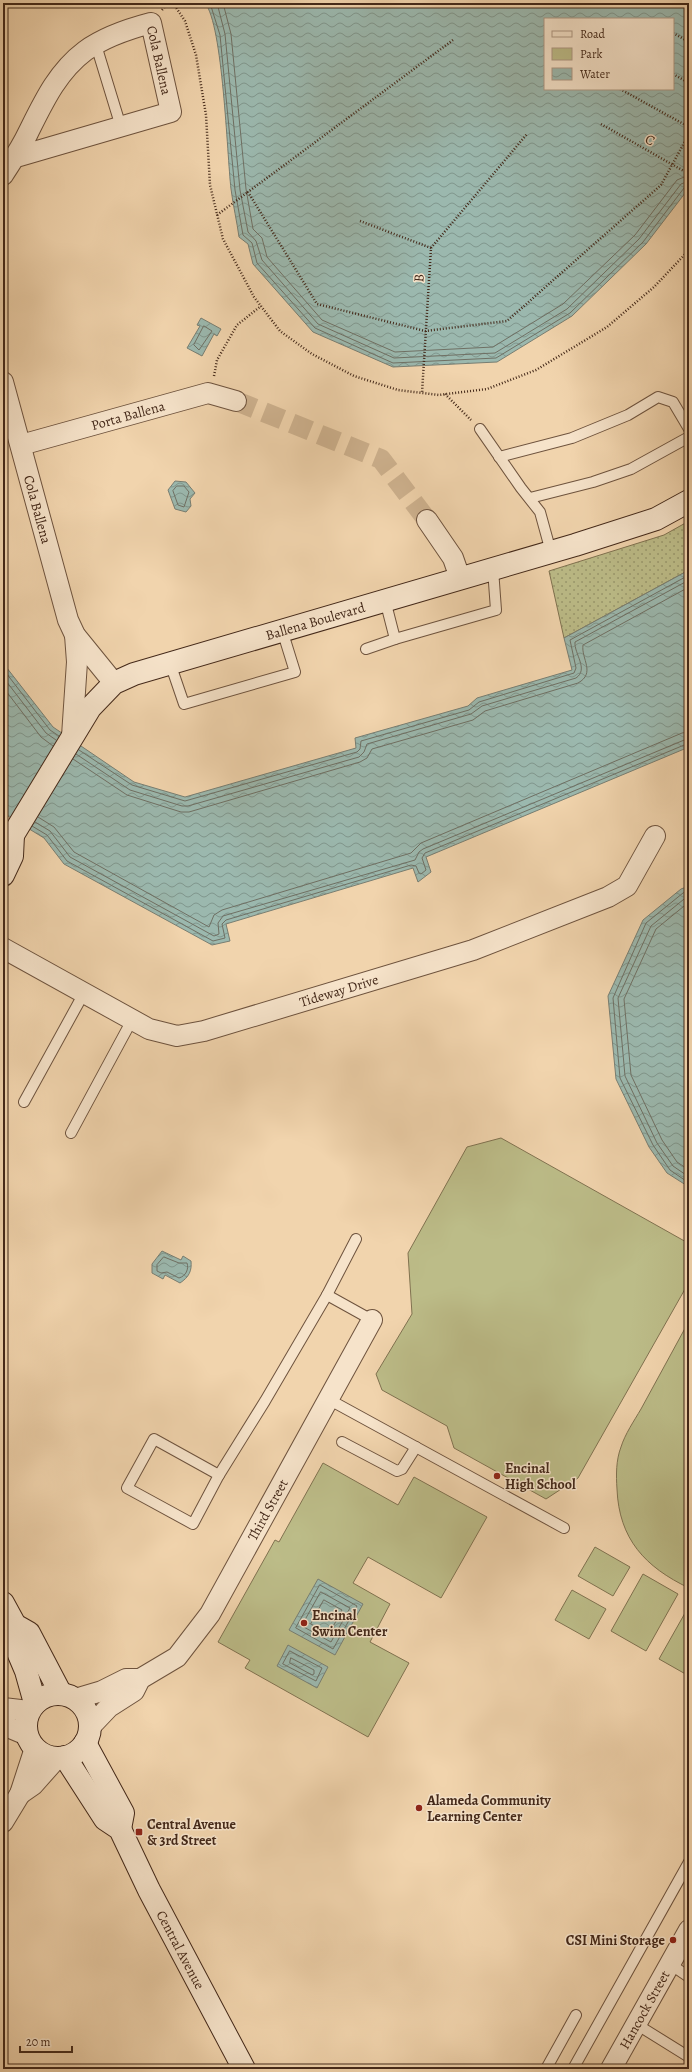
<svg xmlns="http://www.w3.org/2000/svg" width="692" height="2072" font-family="Alegreya,serif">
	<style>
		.grass { fill: url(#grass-dots); stroke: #807250 }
		.park { fill: #bcbc88; stroke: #807250 }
		.water { fill: url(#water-waves); stroke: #787e72; fill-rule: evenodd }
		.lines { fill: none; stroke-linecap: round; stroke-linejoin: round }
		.shore { stroke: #6f7064; stroke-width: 1 }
		.street-tunnel { stroke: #ceb28f; stroke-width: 20; stroke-dasharray: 20 10; stroke-linecap: butt }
		.lane-casing { stroke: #6e533e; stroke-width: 12 }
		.street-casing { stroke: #6e533e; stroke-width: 22 }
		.secondary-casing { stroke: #432819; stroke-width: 24 }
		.path { stroke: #432819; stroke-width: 2.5; stroke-dasharray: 1 2; stroke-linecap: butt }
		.lane { stroke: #f6e3ca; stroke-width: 10 }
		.street { stroke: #f6e3ca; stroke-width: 20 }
		.secondary { stroke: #f6e3ca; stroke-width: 22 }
		.poi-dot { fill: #8f2418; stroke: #f6e3ca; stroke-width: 1.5 }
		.labels { text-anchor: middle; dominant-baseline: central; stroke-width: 3; stroke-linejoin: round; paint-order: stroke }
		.street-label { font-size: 14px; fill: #432819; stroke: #f6e3ca }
		.poi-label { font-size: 14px; font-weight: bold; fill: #432819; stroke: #f6e3ca; text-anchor: start }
	</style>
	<defs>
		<pattern id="grass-dots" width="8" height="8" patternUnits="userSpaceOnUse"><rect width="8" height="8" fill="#bcbc88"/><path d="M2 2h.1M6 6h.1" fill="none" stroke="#9a996e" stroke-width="1.8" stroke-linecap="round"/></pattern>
		<pattern id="water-waves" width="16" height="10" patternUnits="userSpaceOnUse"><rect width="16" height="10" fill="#9bb8ae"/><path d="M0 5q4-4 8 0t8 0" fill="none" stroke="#80968d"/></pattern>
	</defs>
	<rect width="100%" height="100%" fill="#f1d4ad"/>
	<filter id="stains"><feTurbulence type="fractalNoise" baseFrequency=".005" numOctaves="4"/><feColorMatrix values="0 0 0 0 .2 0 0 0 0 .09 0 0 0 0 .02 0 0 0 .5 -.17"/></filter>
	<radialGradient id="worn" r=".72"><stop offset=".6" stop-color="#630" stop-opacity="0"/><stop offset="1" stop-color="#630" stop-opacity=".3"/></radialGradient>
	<path class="grass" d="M689 521V570L564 638 549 571 664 535Z"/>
	<g class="park">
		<path d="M501 1138 688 1243 689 1246V1282L578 1478 546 1499 454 1448 447 1426 382 1390 376 1374 412 1314 408 1253 467 1147Z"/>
		<path d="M689 1321V1588C645 1567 619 1539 617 1489 616 1475 616 1460 621 1447 625 1434 634 1421 641 1409 657 1380 673 1350 689 1321Z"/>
		<path d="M323 1463 398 1505 414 1477 487 1517 441 1598 368 1557 353 1583 390 1604 370 1642 409 1663 368 1737 245 1668 250 1660 218 1642 275 1540 279 1542Z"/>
		<path d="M595 1547 630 1567 613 1596 578 1576Z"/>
		<path d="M643 1574 678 1594 646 1651 611 1631Z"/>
		<path d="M572 1590 606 1609 589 1639 555 1620Z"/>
		<path d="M689 1606V1676L659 1659Z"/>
	</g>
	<g class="water">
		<path d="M205 3H689V188L646 244 572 316 497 362 393 367 313 332 253 264 248 244 239 237C237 222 233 205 231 189 227 154 223 25 205 3ZM545 19H673V89H545Z"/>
		<path d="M201 318 221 329 217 336 214 334 202 356 187 348 200 326 197 325Z"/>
		<path d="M175 481 186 482 195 493 190 499 191 506 186 512 175 509 168 490Z"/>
		<path d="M689 570V747L426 857 431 872 418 882 413 868 226 924 230 941 212 945 64 864 44 838 3 813V663L53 727 134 782 185 797 356 748 355 738 468 706 477 698 572 670 564 638Z"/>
		<path d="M689 886V1187L667 1173 649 1147 616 1079 608 996 643 920 681 889Z"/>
		<path d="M162 1251 181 1260 183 1256 191 1261C192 1271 189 1277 180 1283L165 1275 163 1279 152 1273V1264Z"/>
		<path d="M318 1579 363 1604 335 1655 289 1630Z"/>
		<path d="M288 1645 328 1667 317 1688 277 1666Z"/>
	</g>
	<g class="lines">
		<g class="shore">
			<path d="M210 3 220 35 235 190 243 235 252 243 257 263 315 328 393 363 496 358 570 313 643 242 684 188 689 186"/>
			<path d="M217 3 225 34 240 190 248 232 256 241 262 260 318 324 394 358 495 353 567 309 639 239 681 184 689 181"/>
			<path d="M223 3 231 34 246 189 253 229 262 238 267 257 322 320 395 352 493 347 563 304 635 235 677 180 689 175"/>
			<path d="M204 326 212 331 199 350 194 345Z"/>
			<path d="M177 486H184L189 492 184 507 178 505 173 491Z"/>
			<path d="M3 669 50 730 59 736"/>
			<path d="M3 677 46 733 56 740"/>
			<path d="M3 687 41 737 53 746"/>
			<path d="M79 750 132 785 185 801 357 752 360 749 361 741 469 710 479 702 574 673 576 668 570 640 689 575"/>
			<path d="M76 754 130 790 182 806H188L359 757 364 752 367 744 471 714 482 706 576 678C589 669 574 654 575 642L689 580"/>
			<path d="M73 759 127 795 181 812H189L360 762 367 758 372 749 473 720 485 711 578 683C596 673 581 659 583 645L689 587"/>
			<path d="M38 817 54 827 74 852 209 927 214 915 222 910 411 853 421 843 682 733 689 732"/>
			<path d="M35 822 50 831 70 857 214 936 219 934 218 923 223 916 415 860 419 852 423 849 689 738"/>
			<path d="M32 826 47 835 67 861 213 941 225 938 222 924 226 920 411 865 416 866 419 873 421 874 426 870 422 858 425 853 689 743"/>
			<path d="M689 890 683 893 646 923 613 998 620 1078 653 1145 670 1170 689 1183"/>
			<path d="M689 895 651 926 618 998 625 1076 657 1143 673 1166 689 1177"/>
			<path d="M689 902 656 929 624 999 631 1075 662 1140 677 1162 689 1170"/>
			<path d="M164 1257 179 1263H187C189 1269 186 1276 179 1278L167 1272 161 1273 157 1271V1265Z"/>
			<path d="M320 1585 357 1606 333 1649 296 1628Z"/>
			<path d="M321 1592 350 1608 331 1642 302 1626Z"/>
			<path d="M324 1600 342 1610 329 1634 311 1624Z"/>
			<path d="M290 1651 322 1668 316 1681 283 1664Z"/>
			<path d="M291 1658 314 1670V1674L312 1675 290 1663Z"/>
		</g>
		<path class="street-tunnel" d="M236 401 381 459 427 520"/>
		<g class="lane-casing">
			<g id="lane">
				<path d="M96 45 121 127"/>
				<path d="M480 429 521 488 540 512 551 552"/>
				<path d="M499 457 572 438 628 415 658 397 673 402 689 429"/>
				<path d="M530 498 593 482 631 469 689 437"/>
				<path d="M385 600 395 639 496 610 493 569"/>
				<path d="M366 649 395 639"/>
				<path d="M170 663 184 704 295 672 282 630"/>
				<path d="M24 1102 84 993"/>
				<path d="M71 1133 132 1020"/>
				<path d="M327 1295 356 1239"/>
				<path d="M328 1399 564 1528"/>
				<path d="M154 1439 219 1475 193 1524 127 1488Z"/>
				<path d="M342 1442 397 1471 402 1469 416 1447"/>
				<path d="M219 1475 265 1401 327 1295 372 1320"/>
				<path d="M670 1964 689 1977"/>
				<path d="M636 2024 689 2057"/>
				<path d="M546 2069 576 2015"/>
				<path d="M573 2069 689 1862"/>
			</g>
		</g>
		<g class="street-casing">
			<g id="street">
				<path id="s1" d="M3 175C12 161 21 148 28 133 43 103 57 72 85 51 104 37 128 29 151 23L171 112 13 158"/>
				<path id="s2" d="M3 382 68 620 75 635 114 683"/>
				<path id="s3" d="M21 445 208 393 236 401"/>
				<path d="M427 520 453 558 460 578"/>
				<path d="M72 736 77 662 75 635"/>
				<path id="s4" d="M3 948 149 1029 177 1036 204 1031 473 950 608 897 627 886 655 836"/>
				<path d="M75 1699 102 1691 126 1679H140"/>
				<path d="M3 1708 29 1711"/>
				<path d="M3 1725 27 1735"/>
				<path id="s5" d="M90 1727 109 1707 134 1691 140 1679 177 1657 210 1614 372 1320"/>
				<path d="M20 1794 33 1785 57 1758"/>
				<path d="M3 1822 20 1794 35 1748"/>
				<path id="s6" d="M611 2069 689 1930"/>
			</g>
		</g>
		<g class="secondary-casing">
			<g id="secondary">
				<path id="s7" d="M3 840 13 835 90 708 114 683 134 674 575 545 656 519 689 501"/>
				<path d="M3 875 12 856 13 835"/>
				<path d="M3 1603 15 1625 29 1633 61 1694"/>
				<path d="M15 1625 12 1638 26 1671 35 1703"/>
				<circle cx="58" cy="1726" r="32"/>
				<path d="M85 1743 123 1813 120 1829"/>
				<path id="s8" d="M65 1757 105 1819 120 1829 149 1890 244 2069"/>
			</g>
		</g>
		<g class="path">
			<path d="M173 3 185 21 196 55 206 115 210 185 223 239 254 297 280 331 312 354 354 376 398 390 439 395 487 389 536 370 607 327 654 287 689 250"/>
			<path d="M162 10 168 3"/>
			<path d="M673 33 689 42"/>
			<path d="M453 40 248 192 317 304 425 331 507 321 661 185 689 134"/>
			<path d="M673 74 689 83"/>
			<path d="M620 89 689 127"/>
			<path d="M601 124 689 174"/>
			<path d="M217 215 248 192"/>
			<path d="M360 221 431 248 422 393"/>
			<path d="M431 248 527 134"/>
			<path d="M214 376 217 360 237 325 261 306"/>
			<path d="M445 394 471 420"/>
		</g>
		<use href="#lane" class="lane"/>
		<use href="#street" class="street"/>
		<use href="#secondary" class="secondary"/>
	</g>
	<g class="poi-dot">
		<circle cx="497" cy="1476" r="4"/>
		<circle cx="304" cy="1623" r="4"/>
		<circle cx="419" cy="1808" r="4"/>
		<rect x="135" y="1828" width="8" height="8" rx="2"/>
		<circle cx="673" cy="1940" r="4"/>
	</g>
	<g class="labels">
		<g class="street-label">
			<text stroke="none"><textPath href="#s1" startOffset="260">Cola Ballena</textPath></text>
			<text transform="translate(650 140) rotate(29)">C</text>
			<text transform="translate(419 278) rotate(-86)">B</text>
			<text stroke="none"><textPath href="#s3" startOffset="111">Porta Ballena</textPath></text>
			<text stroke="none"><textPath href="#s2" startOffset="132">Cola Ballena</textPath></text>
			<text stroke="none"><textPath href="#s7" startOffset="405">Ballena Boulevard</textPath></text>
			<text stroke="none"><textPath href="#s4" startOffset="364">Tideway Drive</textPath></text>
			<text stroke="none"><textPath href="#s5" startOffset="287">Third Street</textPath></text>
			<text stroke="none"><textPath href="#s8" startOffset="227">Central Avenue</textPath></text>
			<text stroke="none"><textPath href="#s6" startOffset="68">Hancock Street</textPath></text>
		</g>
		<g class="poi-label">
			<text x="505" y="1468">Encinal<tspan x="505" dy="16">High School</tspan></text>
			<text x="312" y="1615">Encinal<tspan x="312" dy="16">Swim Center</tspan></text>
			<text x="427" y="1800">Alameda Community<tspan x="427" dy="16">Learning Center</tspan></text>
			<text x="147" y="1824">Central Avenue<tspan x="147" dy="16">&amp; 3rd Street</tspan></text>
			<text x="665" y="1940" text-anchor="end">CSI Mini Storage</text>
		</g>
	</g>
	<rect width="692" height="2072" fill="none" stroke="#f1d4ad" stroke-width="16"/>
	<rect x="4" y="4" width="684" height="2064" fill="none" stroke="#432819" stroke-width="2"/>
	<rect x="8" y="8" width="676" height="2056" fill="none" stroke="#432819"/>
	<rect x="544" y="18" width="130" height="72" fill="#f6e3ca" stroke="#ae9883"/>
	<rect x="552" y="31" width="20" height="6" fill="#f6e3ca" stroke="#ae9883"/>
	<text x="580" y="38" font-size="12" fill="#432819">Road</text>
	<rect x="552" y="48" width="20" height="12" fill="#bcbc88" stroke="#ae9883"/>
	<text x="580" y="58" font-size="12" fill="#432819">Park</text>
	<rect x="552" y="68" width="20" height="12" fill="url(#water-waves)" stroke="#ae9883"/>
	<text x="580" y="78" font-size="12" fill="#432819">Water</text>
	<path d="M20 2046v6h52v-6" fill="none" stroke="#432819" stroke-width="2"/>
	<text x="26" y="2046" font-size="12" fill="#432819" stroke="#f6e3ca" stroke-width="3" paint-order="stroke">20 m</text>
	<rect width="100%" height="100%" filter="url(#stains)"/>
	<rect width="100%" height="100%" fill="url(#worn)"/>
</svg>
